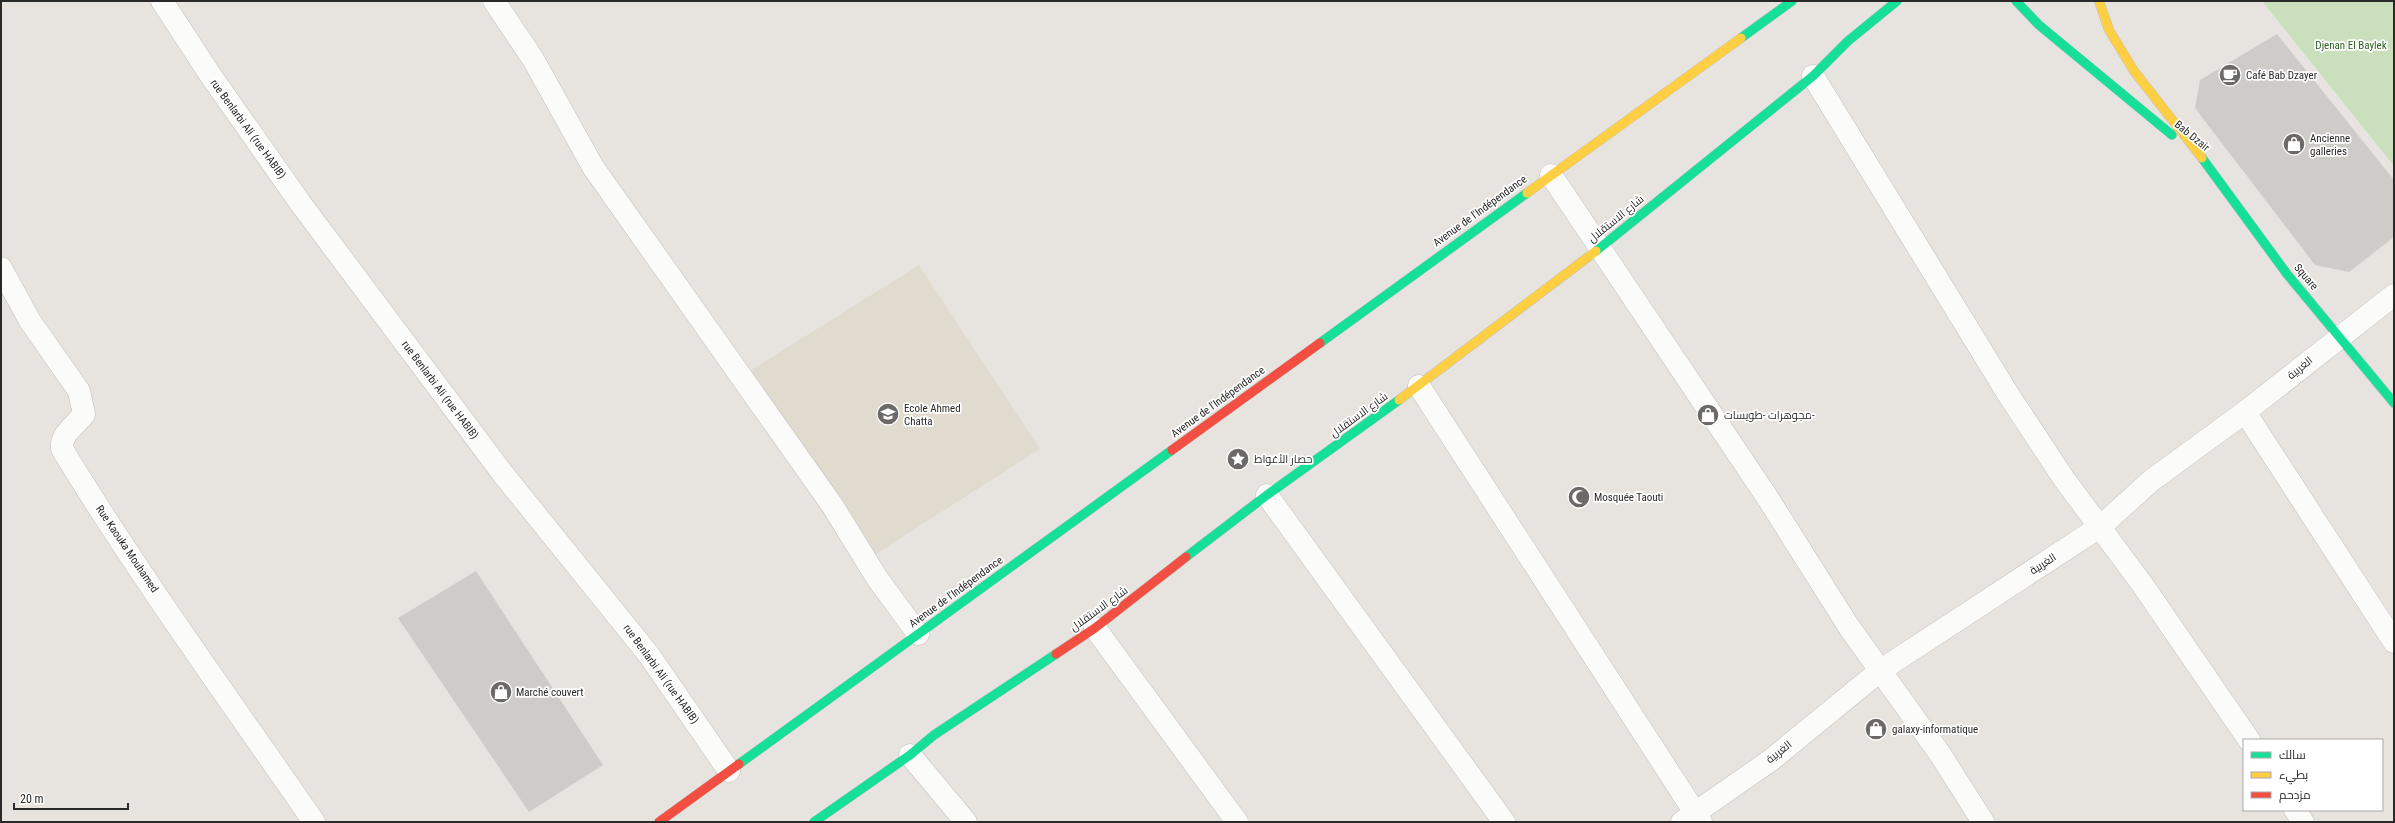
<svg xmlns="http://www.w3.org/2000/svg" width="2395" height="823" font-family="'Roboto Condensed',Cairo,sans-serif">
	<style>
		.education { fill: #e1dbcf }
		.green { fill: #cadfbc }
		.building { fill: #ceccc9 }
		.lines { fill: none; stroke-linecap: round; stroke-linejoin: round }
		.street-casing { stroke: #c1c0c1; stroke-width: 23 }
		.fast-casing { stroke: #c1c0c1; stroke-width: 10 }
		.slow-casing { stroke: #c1c0c1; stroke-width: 10 }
		.jam-casing { stroke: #c1c0c1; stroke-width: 10 }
		.street { stroke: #fbfbfa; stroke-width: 22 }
		.fast { stroke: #16e098; stroke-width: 9 }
		.slow { stroke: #ffcf43; stroke-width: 9 }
		.jam { stroke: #f24e42; stroke-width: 9 }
		.labels { text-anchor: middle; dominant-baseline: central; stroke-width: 3.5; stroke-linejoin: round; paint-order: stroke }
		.park-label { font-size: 11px; fill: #2d5e21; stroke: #fff }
		.poi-label { font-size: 11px; fill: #292929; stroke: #fff; text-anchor: start }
		.street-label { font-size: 11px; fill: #292929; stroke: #fff }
	</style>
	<rect width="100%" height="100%" fill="#e7e4e0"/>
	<path class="education" d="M919 265 1040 449 857 566 737 379Z"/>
	<path class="green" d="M2262 1H2394V166Z"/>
	<g class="building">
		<path d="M2277 34 2394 180V237L2349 272 2315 265 2195 108 2200 80Z"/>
		<path d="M476 571 603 765 529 812 398 618Z"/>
	</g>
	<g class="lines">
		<g class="street-casing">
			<g id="street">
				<path d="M162 1 211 76 301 204 503 474 649 655 729 771"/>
				<path d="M494 1 533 59 593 167 832 505 877 578 918 634"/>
				<path d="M1813 76 2008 394 2064 479 2142 584 2249 740"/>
				<path d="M1551 175 1769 500 1849 627 1940 754 1983 822"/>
				<path d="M1 268 30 321 79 391 84 414C76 425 60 434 62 449 140 577 229 699 314 822"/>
				<path d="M1419 386 1701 822"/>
				<path d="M2245 412 2394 642"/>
				<path d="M1267 495 1504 822"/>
				<path d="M1095 628 1237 822"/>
				<path d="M910 755 966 822"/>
				<path d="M2295 810 2303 822"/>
				<path d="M1682 822 1771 760 1881 670 2101 526 2152 480 2245 412 2394 295"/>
			</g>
		</g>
		<g class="fast-casing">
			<g id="fast">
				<path d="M2016 1 2039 25 2172 135"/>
				<path d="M1741 38 1792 1"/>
				<path d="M2202 158 2287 274 2394 403"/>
				<path d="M1596 251 1813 76 1848 41 1897 1"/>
				<path d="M1320 343 1527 193"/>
				<path d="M1186 557 1267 495 1399 400"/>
				<path d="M739 764 1172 450"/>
				<path d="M814 822 910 755 934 735 1056 654"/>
			</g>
		</g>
		<g class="slow-casing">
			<g id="slow">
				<path d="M2099 1 2109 30 2134 71 2202 158"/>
				<path d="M1527 193 1741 38"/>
				<path d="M1399 400 1596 251"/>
			</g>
		</g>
		<g class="jam-casing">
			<g id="jam">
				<path d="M1172 450 1320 343"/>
				<path d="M1056 654 1095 628 1186 557"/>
				<path d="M659 822 739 764"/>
			</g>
		</g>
		<use href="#street" class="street"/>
		<use href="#fast" class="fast"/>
		<use href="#slow" class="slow"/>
		<use href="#jam" class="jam"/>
	</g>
	<defs>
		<g id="cafe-disc" transform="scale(1.15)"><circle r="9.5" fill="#6c6a69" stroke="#fff"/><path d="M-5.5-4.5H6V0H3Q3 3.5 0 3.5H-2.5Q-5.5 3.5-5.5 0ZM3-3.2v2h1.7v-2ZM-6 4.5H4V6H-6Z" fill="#fff"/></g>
		<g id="shop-disc" transform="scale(1.15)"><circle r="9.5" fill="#6c6a69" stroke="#fff"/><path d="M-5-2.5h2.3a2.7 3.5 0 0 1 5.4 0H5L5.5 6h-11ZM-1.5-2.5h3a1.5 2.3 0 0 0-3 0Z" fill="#fff"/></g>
		<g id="school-disc" transform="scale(1.15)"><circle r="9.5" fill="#6c6a69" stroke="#fff"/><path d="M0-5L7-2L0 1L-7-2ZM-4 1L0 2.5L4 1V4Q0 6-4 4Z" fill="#fff"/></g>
		<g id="sight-disc" transform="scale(1.15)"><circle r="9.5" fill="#6c6a69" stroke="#fff"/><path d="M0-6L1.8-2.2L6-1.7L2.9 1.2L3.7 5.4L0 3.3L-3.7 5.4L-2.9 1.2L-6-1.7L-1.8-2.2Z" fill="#fff"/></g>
		<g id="mosque-disc" transform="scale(1.15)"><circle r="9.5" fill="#6c6a69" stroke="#fff"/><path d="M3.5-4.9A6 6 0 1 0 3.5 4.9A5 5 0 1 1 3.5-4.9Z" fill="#fff"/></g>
	</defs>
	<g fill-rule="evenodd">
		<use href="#cafe-disc" x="2230" y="75"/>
		<use href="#shop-disc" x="2294" y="144"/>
		<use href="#school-disc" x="888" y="414"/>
		<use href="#shop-disc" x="1708" y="415"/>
		<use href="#sight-disc" x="1238" y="459"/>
		<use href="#mosque-disc" x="1579" y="497"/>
		<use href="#shop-disc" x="501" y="692"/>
		<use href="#shop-disc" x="1876" y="729"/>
	</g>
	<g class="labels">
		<g class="park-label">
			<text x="2351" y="45">Djenan El Baylek</text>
		</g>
		<g class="poi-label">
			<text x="2246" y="75">Café Bab Dzayer</text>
			<text x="2310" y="138">Ancienne<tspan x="2310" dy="13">galleries</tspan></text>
			<text x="904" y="408">Ecole Ahmed<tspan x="904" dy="13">Chatta</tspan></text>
			<text x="1724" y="415">مجوهرات -طويسات-</text>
			<text x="1254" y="459">حصار الأغواط</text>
			<text x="1594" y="497">Mosquée Taouti</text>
			<text x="516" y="692">Marché couvert</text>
			<text x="1892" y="729">galaxy-informatique</text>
		</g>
		<g class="street-label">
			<text transform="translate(248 129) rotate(54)">rue Benlarbi Ali (rue HABIB)</text>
			<text transform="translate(2192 136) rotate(39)">Bab Dzair</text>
			<text transform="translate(1480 211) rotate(-36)">Avenue de l'Indépendance</text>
			<text transform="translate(1616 219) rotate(-39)">شارع الاستقلال</text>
			<text transform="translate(2306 277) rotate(50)">Square</text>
			<text transform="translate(2300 368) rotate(-39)">الغربية</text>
			<text transform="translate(440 390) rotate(53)">rue Benlarbi Ali (rue HABIB)</text>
			<text transform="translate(1218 402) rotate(-36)">Avenue de l'Indépendance</text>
			<text transform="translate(1359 415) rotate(-36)">شارع الاستقلال</text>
			<text transform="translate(127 549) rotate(56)">Rue Kaouka Mouhamed</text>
			<text transform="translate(2043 564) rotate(-33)">الغربية</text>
			<text transform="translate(956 592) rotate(-36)">Avenue de l'Indépendance</text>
			<text transform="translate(1099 609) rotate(-36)">شارع الاستقلال</text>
			<text transform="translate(661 674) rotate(54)">rue Benlarbi Ali (rue HABIB)</text>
			<text transform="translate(1779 752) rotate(-38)">الغربية</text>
		</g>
	</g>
	<rect width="2395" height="823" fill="none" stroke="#292929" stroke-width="4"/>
	<rect x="2243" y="739" width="140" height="72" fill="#ffffff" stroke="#a9a9a9"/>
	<rect x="2251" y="752" width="20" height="6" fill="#16e098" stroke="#a9a9a9"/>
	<text x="2279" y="759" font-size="12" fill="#292929">سالك</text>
	<rect x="2251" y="772" width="20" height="6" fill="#ffcf43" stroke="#a9a9a9"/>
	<text x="2279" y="779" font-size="12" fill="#292929">بطيء</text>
	<rect x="2251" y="792" width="20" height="6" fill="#f24e42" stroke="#a9a9a9"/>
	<text x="2279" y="799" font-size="12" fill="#292929">مزدحم</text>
	<path d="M14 803v6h114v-6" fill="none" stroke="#292929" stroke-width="2"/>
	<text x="20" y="803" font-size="12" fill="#292929" stroke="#ffffff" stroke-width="3" paint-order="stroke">20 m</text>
</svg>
